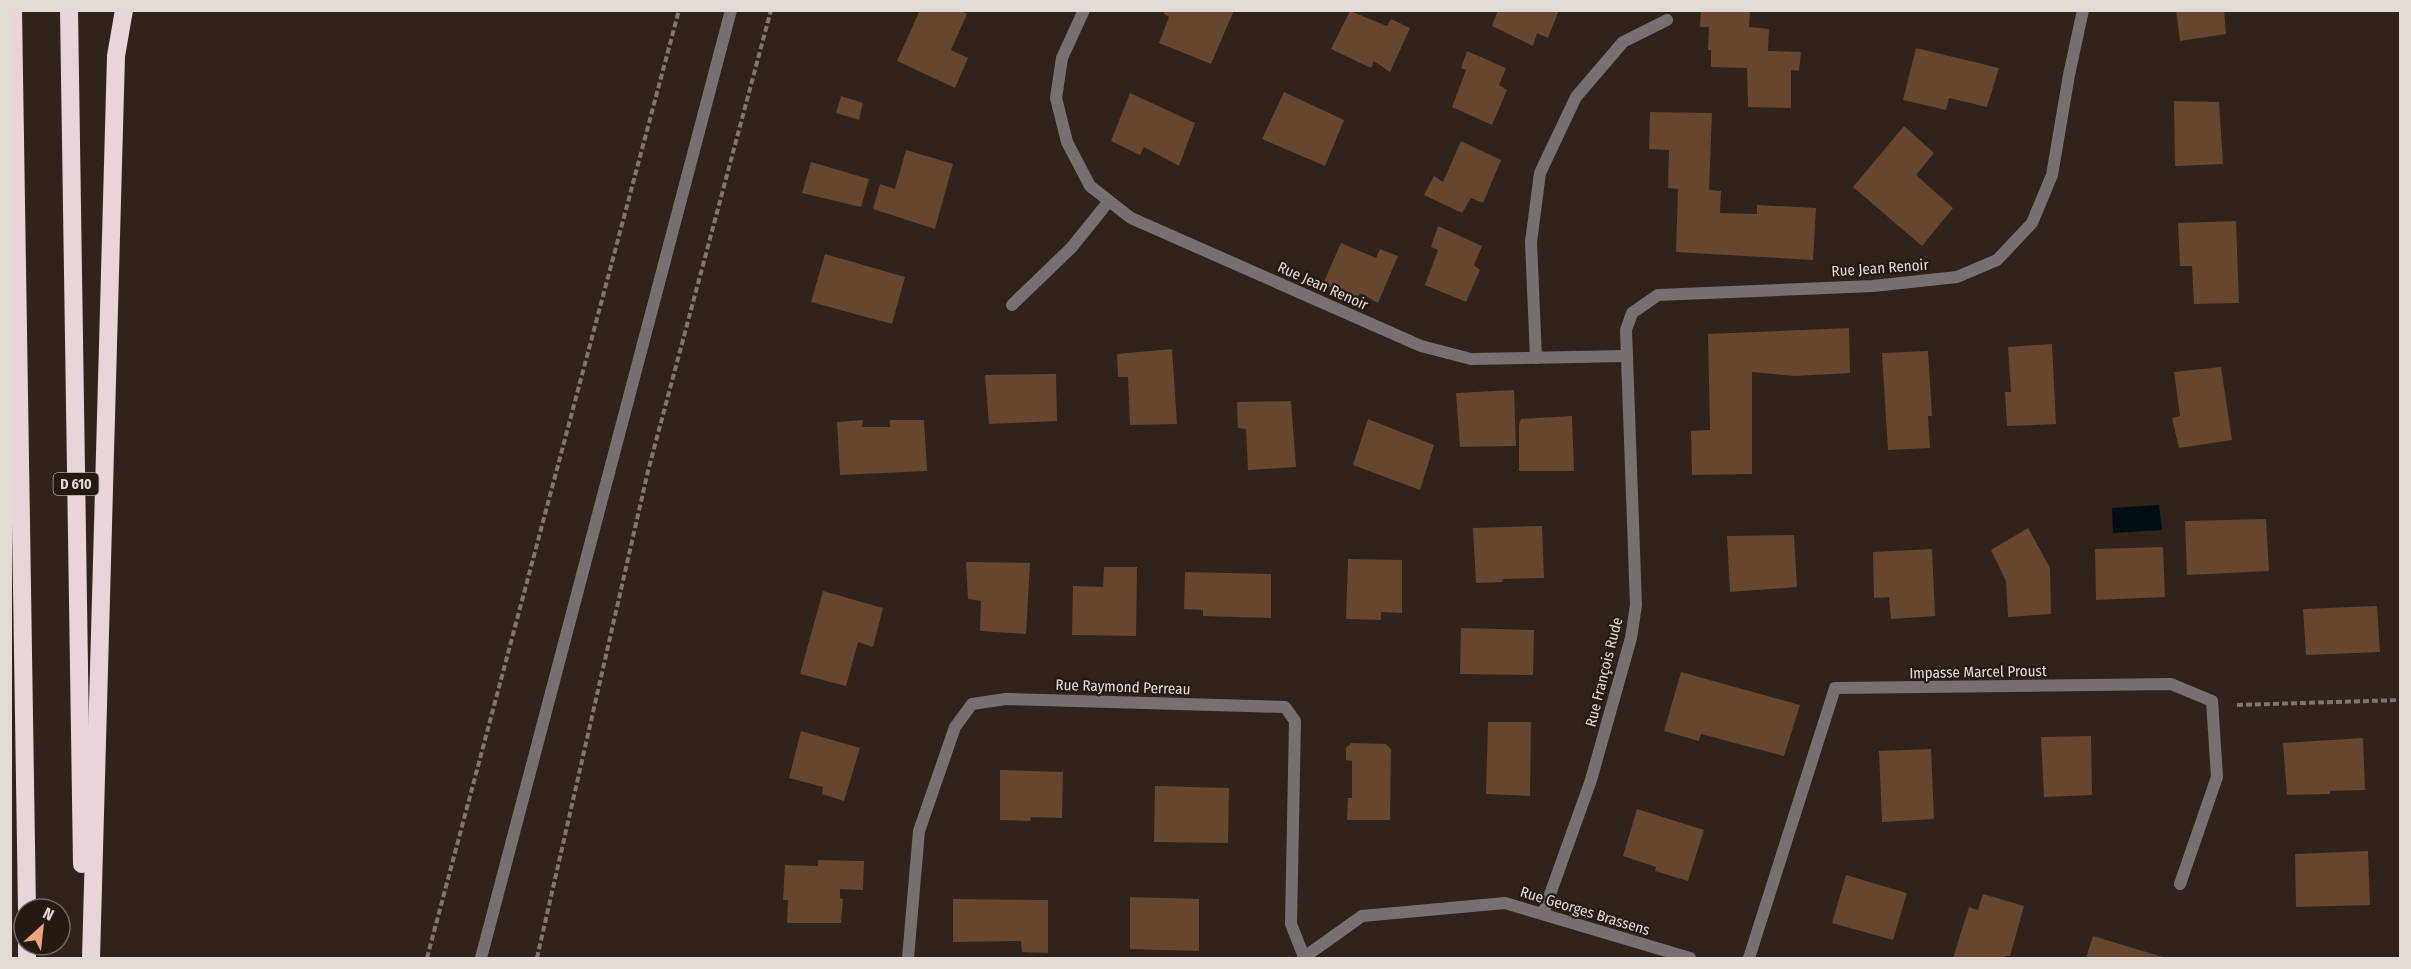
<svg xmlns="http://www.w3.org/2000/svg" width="2411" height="969" font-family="'Fira Sans Condensed',sans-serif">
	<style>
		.water { fill: #000e12 }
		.building { fill: #66462f }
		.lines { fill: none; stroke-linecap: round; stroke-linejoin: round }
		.path { stroke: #7f756e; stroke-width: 4; stroke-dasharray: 6 3; stroke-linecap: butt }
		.street { stroke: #776f70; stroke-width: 12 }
		.highway { stroke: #e9d5d9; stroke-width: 18 }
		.labels { text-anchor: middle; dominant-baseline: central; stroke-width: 4.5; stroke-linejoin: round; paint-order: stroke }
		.shield { fill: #251a12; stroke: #a9a09a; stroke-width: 1.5 }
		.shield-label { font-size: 14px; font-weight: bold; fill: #e2dad5 }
		.street-label { font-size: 15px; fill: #e2dad5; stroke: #251a12 }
	</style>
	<rect width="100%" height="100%" fill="#2f231b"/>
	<path class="water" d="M2159 505 2162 530 2113 533 2112 508Z"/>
	<g class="building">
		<path d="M920 10H959L967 14 951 50 968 58 955 88 897 61Z"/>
		<path d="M1165 10H1234L1211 64 1159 43 1169 17 1164 14Z"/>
		<path d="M1498 10H1559L1548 38 1537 33 1533 46 1492 26Z"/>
		<path d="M1701 10H1750L1749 27 1769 29 1768 51 1801 52 1799 71 1791 70V108L1748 107 1747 68 1711 67V50H1708L1709 27H1700Z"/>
		<path d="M2176 10H2224L2226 34 2180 41Z"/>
		<path d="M1350 11 1387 26 1391 19 1410 28 1390 72 1374 61 1371 68 1331 49Z"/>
		<path d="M1916 48 1999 68 1987 107 1949 98 1946 110 1903 100Z"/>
		<path d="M1467 51 1506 68 1499 85 1507 90 1492 125 1452 107 1466 70 1461 68Z"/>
		<path d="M1284 92 1344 120 1325 166 1262 139Z"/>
		<path d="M1130 93 1195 123 1179 166 1144 147 1140 155 1111 141Z"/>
		<path d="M841 96 863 103 859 120 836 113Z"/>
		<path d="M2174 101 2219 102 2223 164 2175 166Z"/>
		<path d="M1650 112 1712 113 1709 190 1721 191 1720 213 1757 214V205L1816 208 1813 260 1676 252 1678 189 1668 188 1669 150 1649 149Z"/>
		<path d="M1904 126 1934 153 1916 175 1953 208 1922 246 1853 187Z"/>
		<path d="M1461 141 1501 160 1483 203 1471 198 1462 213 1424 195 1434 176 1443 182Z"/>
		<path d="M906 150 953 164 935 229 873 209 880 184 895 189Z"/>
		<path d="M811 162 869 179 861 207 802 193Z"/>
		<path d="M2236 221 2239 303 2194 304 2192 266H2180L2178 223Z"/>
		<path d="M1438 226 1482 246 1474 265 1480 270 1466 302 1425 285 1438 250 1431 247Z"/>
		<path d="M1341 243 1376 258 1380 249 1398 256 1378 303 1360 293 1357 299 1323 284Z"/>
		<path d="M825 254 905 277 892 324 811 302Z"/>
		<path d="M1849 328 1850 373 1795 376 1752 372V474L1692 475 1691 431 1710 430 1708 334Z"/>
		<path d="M2052 344 2056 424 2007 426 2005 392H2011L2008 347Z"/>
		<path d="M1172 349 1177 424 1130 425 1128 377H1118L1117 354Z"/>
		<path d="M1928 351 1932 416H1928L1930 448 1888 450 1882 353Z"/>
		<path d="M2221 367 2232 440 2179 448 2172 418 2180 416 2174 372Z"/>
		<path d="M1056 374 1057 421 989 424 985 375Z"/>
		<path d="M1514 390 1516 446 1460 447 1456 393Z"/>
		<path d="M1291 401 1296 467 1248 470 1246 429 1238 428 1237 402Z"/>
		<path d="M1572 416 1574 471H1519V425L1521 419Z"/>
		<path d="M1368 419 1434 445 1420 490 1353 465Z"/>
		<path d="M863 420 862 427H890V420H924L927 471 840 475 837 422Z"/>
		<path d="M2266 519 2269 571 2187 575 2185 521Z"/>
		<path d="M1542 526 1544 578 1503 579 1502 582 1476 583 1473 528Z"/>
		<path d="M2028 528 2050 568 2051 614 2008 617 2006 581 1991 550Z"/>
		<path d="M1794 535 1797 587 1730 592 1727 536Z"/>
		<path d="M2163 547 2165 597 2096 600 2095 549Z"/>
		<path d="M1932 549 1935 616 1891 619 1889 597 1874 598 1873 552Z"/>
		<path d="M1348 559 1402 560V613L1381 612V620L1346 619Z"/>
		<path d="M966 562 1030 563 1026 634 980 631 981 601 968 599Z"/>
		<path d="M1104 567H1137L1136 636 1072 635 1073 586 1103 587Z"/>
		<path d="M1185 572 1271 574V618L1203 616V610L1184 609Z"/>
		<path d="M823 591 883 608 873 647 858 642 846 686 800 674Z"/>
		<path d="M2377 606 2380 652 2306 655 2303 609Z"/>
		<path d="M1461 628 1534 630 1533 675 1460 674Z"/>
		<path d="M1681 672 1800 705 1784 756 1701 734 1699 741 1664 731Z"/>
		<path d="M1488 722H1531L1530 796 1486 794Z"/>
		<path d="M801 731 860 748 844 801 822 794 823 787 789 778Z"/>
		<path d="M2091 736 2092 795 2044 797 2041 737Z"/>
		<path d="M2363 738 2365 790 2330 791V794L2287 795 2283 743Z"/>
		<path d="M1351 743 1386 744 1391 749 1390 820H1347L1348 798H1352V761L1346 760V748Z"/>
		<path d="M1931 749 1934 819 1882 822 1879 751Z"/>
		<path d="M1000 770 1063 772 1062 818 1031 817 1030 821 1000 820Z"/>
		<path d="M1155 786 1229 788 1228 843 1154 842Z"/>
		<path d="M1637 809 1704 830 1688 881 1655 871 1656 867 1623 856Z"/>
		<path d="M2368 851 2370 905 2296 907 2295 854Z"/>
		<path d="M818 860 864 861 863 890 840 889V898L843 899 841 923H787L788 900H783L785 865 818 866Z"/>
		<path d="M1846 875 1907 893 1893 940 1832 923Z"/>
		<path d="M1983 894 2024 906 2010 956H2005L2004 958H1953L1969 907 1978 910Z"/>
		<path d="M1130 897 1199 899V951L1130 949Z"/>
		<path d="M953 899 1048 900V953L1022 952 1021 941 953 942Z"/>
		<path d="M2093 936 2166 958H2086Z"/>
	</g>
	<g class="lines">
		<g class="path">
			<path d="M2237 705 2400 700"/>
			<path d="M427 958 679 10"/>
			<path d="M537 958 648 471 771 10"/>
		</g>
		<g class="street">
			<path d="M1084 10 1062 58 1056 98 1067 142 1090 186 1131 218 1421 346 1471 359 1627 356"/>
			<path d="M1012 305 1072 247 1109 201"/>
			<path d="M1536 358 1531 242 1540 173 1576 97 1623 42 1667 20"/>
			<path d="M1543 914 1591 780 1631 638 1636 605 1626 330 1632 313 1658 295 1873 286 1957 277 1997 260 2032 223 2052 175 2069 75 2083 10"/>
			<path d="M481 958 731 10"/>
			<path d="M908 958 919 831 955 727 972 704 1006 699 1285 707 1295 721 1291 924 1304 957"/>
			<path d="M1303 958 1362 916 1505 903 1690 958"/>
			<path d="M1749 958 1835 688 2171 684 2212 701 2217 777 2180 884"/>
		</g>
		<g class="highway">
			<path d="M13 10 27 909"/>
			<path d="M69 10 82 864"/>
			<path d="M27 945V958"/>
			<path d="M91 958 116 56 124 10"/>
		</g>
	</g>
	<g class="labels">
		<rect class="shield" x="53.5" y="473" width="45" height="22" rx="4.5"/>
		<g class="shield-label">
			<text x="76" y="484">D 610</text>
		</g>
		<g class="street-label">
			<text transform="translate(1880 268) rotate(-4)">Rue Jean Renoir</text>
			<text transform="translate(1323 286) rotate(24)">Rue Jean Renoir</text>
			<text transform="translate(1604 672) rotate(-76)">Rue François Rude</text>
			<text transform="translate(1978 672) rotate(-1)">Impasse Marcel Proust</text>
			<text transform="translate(1123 687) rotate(2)">Rue Raymond Perreau</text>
			<text transform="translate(1585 911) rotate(17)">Rue Georges Brassens</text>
		</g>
	</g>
	<rect width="2411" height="969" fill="none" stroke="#e2dad5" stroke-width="24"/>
	<g transform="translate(42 927) rotate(27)"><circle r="28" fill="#251a12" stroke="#716760" stroke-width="1.5"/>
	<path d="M0-4.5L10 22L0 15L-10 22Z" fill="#efa378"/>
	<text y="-9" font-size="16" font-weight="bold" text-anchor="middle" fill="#e2dad5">N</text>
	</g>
</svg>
